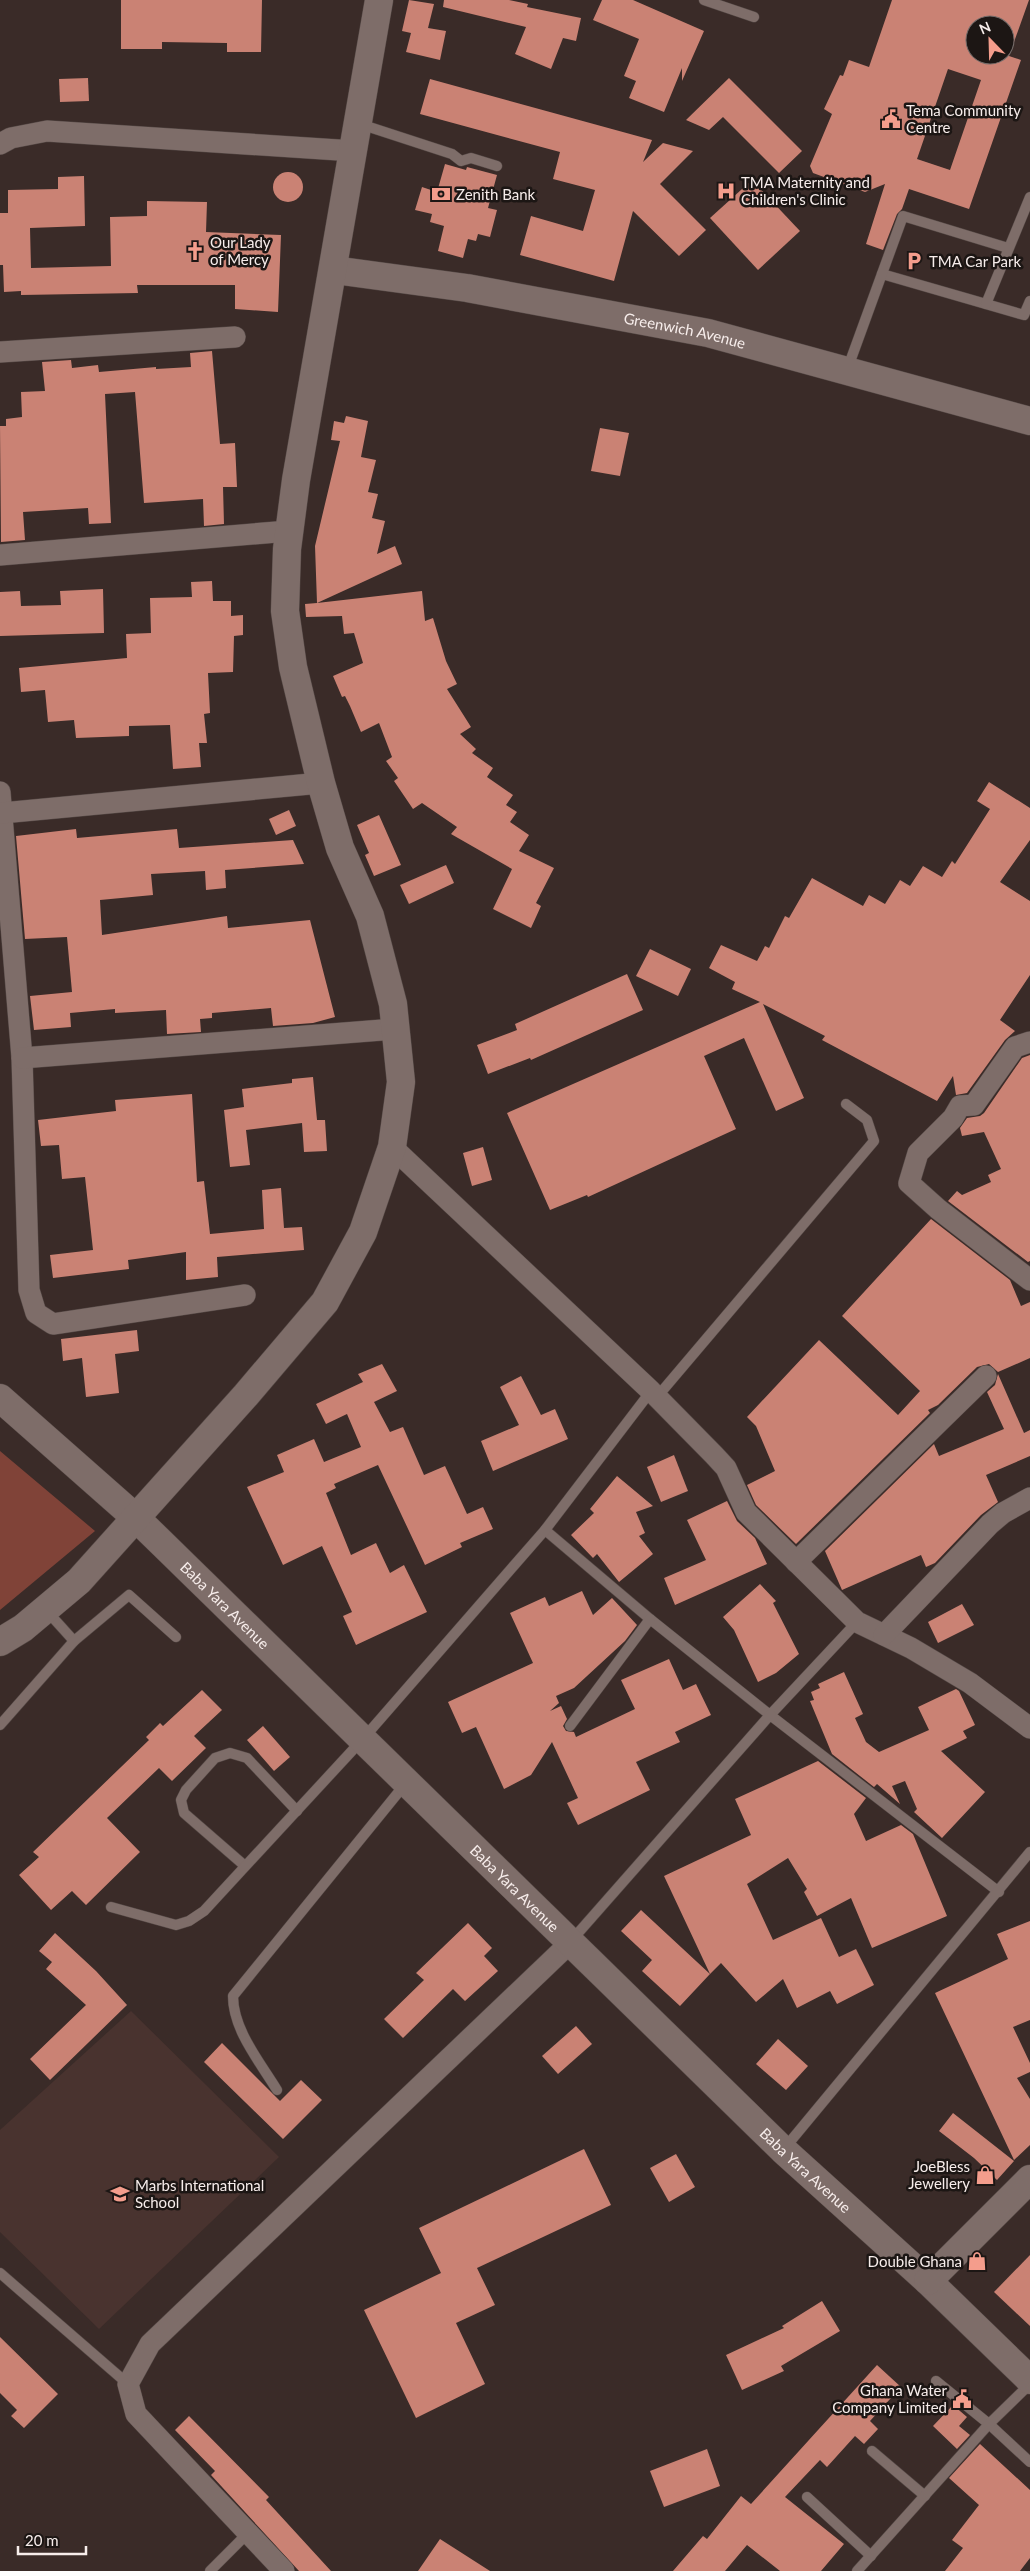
<svg xmlns="http://www.w3.org/2000/svg" width="1030" height="2571" font-family="Lato,sans-serif">
	<style>
		.built { fill: #49332f }
		.green { fill: #804338 }
		.building { fill: #ca8274; fill-rule: evenodd }
		.lines { fill: none; stroke-linecap: round; stroke-linejoin: round }
		.lane-casing { stroke: #544845; stroke-width: 11 }
		.street-casing { stroke: #544845; stroke-width: 22 }
		.secondary-casing { stroke: #544845; stroke-width: 29 }
		.lane { stroke: #7e6d69; stroke-width: 10 }
		.street { stroke: #7e6d69; stroke-width: 21 }
		.secondary { stroke: #7e6d69; stroke-width: 28 }
		.labels { text-anchor: middle; dominant-baseline: central; stroke-width: 5; stroke-linejoin: round; paint-order: stroke }
		.poi-label { font-size: 15px; fill: #f7edeb; stroke: #1c1614; text-anchor: start }
		.street-label { font-size: 15px; fill: #f7edeb; stroke: #1c1614 }
	</style>
	<rect width="100%" height="100%" fill="#3a2b28"/>
	<path class="built" d="M131 2011 279 2157 99 2329 0 2232V2130Z"/>
	<path class="green" d="M0 1451 95 1531 0 1610Z"/>
	<g class="building">
		<path d="M121 0H262L261 52H227V43L162 42V49H121Z"/>
		<path d="M409 0 434 4 428 28 446 31 440 60 406 52 411 33 402 31Z"/>
		<path d="M444 0H509L528 4 527 7 581 18 576 41 563 38 551 69 515 54 526 27 443 7Z"/>
		<path d="M602 0H633L704 31 682 81V68L664 112 629 98 636 81 624 76 639 39 593 20Z"/>
		<path d="M892 0H1029L1009 56 1021 60 969 209 909 189 902 209 897 214 883 250 866 244 885 184 865 192 813 173 810 166 832 114 824 109 840 75 843 76 849 60 869 67ZM975 25H1005V55H975ZM948 69 981 80 950 170 917 159Z"/>
		<path d="M88 78 89 101 60 102 59 79Z"/>
		<path d="M729 78 802 151 779 173 723 117 709 130 686 120Z"/>
		<path d="M430 79 652 140 643 162 663 143 693 151 660 184 706 230 679 256 633 211 614 281 520 255 531 216 583 231 595 190 553 179 560 152 420 114Z"/>
		<path d="M445 164 466 170 467 167 497 175 488 208 497 210 490 237 478 234 476 241 468 239 463 258 438 251 444 226 430 222 432 214 415 210 422 187 437 192Z"/>
		<circle cx="288" cy="187" r="15"/>
		<path d="M84 176 85 226 30 228 31 268 111 266 110 217 147 216V201L207 202 206 232 281 235 278 312 235 309V285H137L138 293 21 295V291L4 292 3 265H0V213H8V190L58 189V177Z"/>
		<path d="M752 180 800 231 758 270 710 218Z"/>
		<path d="M212 351 220 444 235 443 237 487H223L224 524 204 526 203 499 144 503 135 392 105 394 111 523 89 524 88 508 23 512 25 540 1 542 0 426H6V419L22 417 21 392 45 391 42 362 71 360 72 368 98 365 99 372 156 367V369L191 367 190 353Z"/>
		<path d="M346 416 368 421 361 457 376 460 368 492 378 494 372 518 385 521 377 554 395 546 402 564 317 603 422 591 425 621 433 618 446 661 457 684 447 689 471 727 460 734 476 749 472 753 493 768 487 777 513 795 506 805 517 812 510 822 529 835 519 851 554 868 536 903 541 906 531 928 493 909 512 869 451 834 457 827 422 803 413 809 394 781 398 778 386 761 392 757 379 723 361 732 350 706 345 696 342 697 333 676 363 663 354 633 344 634 342 616 306 617 305 604 317 603 315 546 340 441 331 440 334 421 344 423Z"/>
		<path d="M600 428 629 433 620 476 591 471Z"/>
		<path d="M212 581 213 601H231V616L243 615V635L234 636 233 672 208 673 210 713 204 714 207 743H199L201 767 173 769 170 725 129 726V736L76 738 74 720 48 722 45 690 21 692 19 668 127 658 126 634 151 633 150 598 192 597 191 582Z"/>
		<path d="M103 589 104 633 0 636V592L20 591 21 606 61 605 60 591Z"/>
		<path d="M989 782 1030 808V840L1000 882 1030 901V975L1000 1020 1015 1031 1005 1040 967 1093 956 1095 953 1076 937 1101 822 1040 825 1036 763 1004 804 1098 776 1111 744 1038 704 1056 736 1129 588 1197 587 1195 550 1210 507 1113 760 1002 732 989 735 982 709 968 721 945 757 961 765 946 769 948 785 916 789 918 812 878 863 906 869 895 885 904 900 880 910 886 923 866 942 877 952 861 955 864 990 809 977 801Z"/>
		<path d="M289 810 296 826 276 835 269 819Z"/>
		<path d="M379 815 401 865 374 876 365 855 369 853 357 825Z"/>
		<path d="M76 829 77 838 177 829 179 848 293 840 304 864 225 870 226 888 206 890 205 871 151 874 153 895 100 900 102 935 227 916 228 928 310 920 335 1017 313 1023 273 1026 271 1008 212 1013V1018L200 1019 201 1032 167 1034 166 1010 115 1013V1009L70 1013 71 1027 34 1030 30 996 72 992 67 937 25 939 16 836Z"/>
		<path d="M446 865 454 883 409 904 400 885Z"/>
		<path d="M650 949 691 969 678 996 636 976Z"/>
		<path d="M627 974 643 1010 531 1060 530 1058 488 1074 477 1045 517 1030 515 1024Z"/>
		<path d="M1030 1055V1261L1028 1262 948 1201 957 1191 962 1195 991 1182 988 1175 1001 1169 984 1132 962 1136 960 1128 967 1118 980 1116 984 1113 1022 1058Z"/>
		<path d="M313 1077 317 1120H325L327 1151 304 1152 302 1123 246 1130 250 1165 230 1167 224 1110 244 1107 242 1089 292 1083V1079Z"/>
		<path d="M192 1094 197 1182 204 1181 210 1234 264 1229 262 1190 281 1188 284 1228 302 1227 304 1250 217 1257 218 1277 186 1280V1252L128 1260 129 1269 53 1278 50 1255 93 1250 85 1177 62 1179 59 1145 41 1146 38 1120 116 1111 115 1100Z"/>
		<path d="M483 1147 492 1180 472 1186 463 1153Z"/>
		<path d="M931 1219 1010 1280 1021 1306 1030 1302V1358L998 1372 989 1364 977 1367 938 1405 928 1410 930 1413 796 1544 756 1505 747 1485 775 1471 756 1426 747 1417 819 1340 898 1415 920 1391 842 1316Z"/>
		<path d="M137 1330 139 1351 115 1354 119 1393 86 1397 82 1358 63 1361 61 1339Z"/>
		<path d="M382 1364 397 1391 374 1402 390 1432 403 1427 424 1475 445 1466 467 1514 483 1507 493 1529 460 1543 462 1547 425 1565 378 1465 334 1484 336 1488 326 1493 351 1555 376 1543 390 1573 404 1565 427 1612 356 1645 343 1616 352 1612 322 1546 283 1565 247 1487 284 1472 277 1455 314 1439 324 1462 361 1447 347 1414 326 1424 316 1404 363 1382 358 1374Z"/>
		<path d="M998 1374 1024 1433 1030 1430V1456L986 1475 998 1502 981 1515 935 1563 926 1567 921 1555 842 1590 825 1551 934 1444 939 1456 1004 1429 987 1392 995 1385Z"/>
		<path d="M521 1376 541 1415 555 1409 568 1439 493 1471 481 1441 519 1425 500 1387Z"/>
		<path d="M674 1455 688 1491 661 1502 647 1467Z"/>
		<path d="M617 1476 653 1506 636 1512 645 1533 639 1536 653 1554 619 1582 597 1554 593 1558 571 1535 594 1513 590 1509Z"/>
		<path d="M727 1501 737 1521 755 1538 767 1564 675 1605 664 1578 706 1560 687 1520Z"/>
		<path d="M760 1584 776 1601 773 1603 799 1654 776 1673 758 1682 734 1630 723 1617Z"/>
		<path d="M582 1591 593 1615 612 1598 637 1625 625 1641 574 1688 556 1696 559 1703 550 1711 561 1706 567 1719 563 1726 566 1731 574 1732 576 1737 635 1709 621 1680 669 1659 683 1690 696 1684 711 1715 675 1732 680 1742 636 1762 650 1790 578 1825 567 1803 578 1798 552 1742 531 1775 504 1789 476 1727 462 1733 448 1702 533 1663 510 1613 545 1597 549 1606Z"/>
		<path d="M962 1604 974 1625 938 1643 928 1622Z"/>
		<path d="M844 1672 863 1714 855 1718 866 1742 879 1752 929 1730 918 1707 956 1689 959 1691 975 1725 963 1731 967 1738 941 1751 985 1792 942 1838 914 1812 917 1809 905 1781 892 1786 900 1804 877 1784 874 1787 832 1754 810 1701 814 1700 811 1692 820 1688 818 1684Z"/>
		<path d="M202 1690 222 1710 194 1736 206 1748 172 1781 159 1768 107 1818 140 1852 86 1905 72 1891 51 1910 19 1875 39 1857 33 1852 149 1740 146 1737 160 1723 163 1726Z"/>
		<path d="M263 1726 290 1757 274 1771 247 1740Z"/>
		<path d="M818 1761 866 1798 854 1814 866 1841 901 1825 913 1834 947 1916 872 1948 851 1898 817 1916 804 1892 807 1889 788 1858 747 1884 773 1940 821 1918 839 1957 856 1949 874 1985 837 2004 830 1991 797 2008 783 1979 756 2002 721 1963 710 1974 664 1876 751 1835 735 1799Z"/>
		<path d="M641 1910 710 1974 680 2006 642 1971 652 1960 621 1931Z"/>
		<path d="M1030 1921V2020L1013 2027 1030 2063V2072L1017 2078 1030 2099V2145L1014 2160 935 1993 1008 1959 997 1934Z"/>
		<path d="M468 1923 492 1948 484 1956 498 1971 465 2001 453 1989 403 2038 384 2019 424 1980 416 1973Z"/>
		<path d="M55 1933 96 1971 127 2005 50 2080 30 2059 86 2005 46 1969 52 1962 39 1951Z"/>
		<path d="M576 2026 592 2044 558 2074 542 2056Z"/>
		<path d="M778 2039 808 2066 786 2090 756 2064Z"/>
		<path d="M222 2043 280 2101 301 2080 322 2100 283 2139 204 2062Z"/>
		<path d="M953 2113 1014 2161 997 2180 974 2158 939 2131Z"/>
		<path d="M584 2149 611 2205 477 2268 495 2305 456 2323 485 2384 416 2418 364 2310 441 2273 419 2228Z"/>
		<path d="M676 2154 695 2187 669 2202 650 2168Z"/>
		<path d="M1030 2255V2326L994 2292Z"/>
		<path d="M822 2301 840 2331 781 2366 784 2371 742 2390 726 2355 784 2328 782 2326Z"/>
		<path d="M0 2337 58 2394 24 2428 11 2416 17 2410 0 2393Z"/>
		<path d="M877 2365 901 2387 870 2421 878 2429 864 2444 855 2436 827 2467 820 2460 785 2497 844 2544 821 2571H780L747 2545 725 2571H673L703 2536 707 2539 741 2496 751 2504Z"/>
		<path d="M953 2405 967 2417 959 2426 970 2435 957 2449 933 2426Z"/>
		<path d="M189 2416 269 2497 266 2500 331 2571H299L211 2475 215 2471 175 2430Z"/>
		<path d="M980 2444 1030 2490V2558L1020 2571H945L963 2548 952 2540 979 2505 949 2478Z"/>
		<path d="M707 2449 720 2486 664 2507 650 2471Z"/>
		<path d="M440 2539 490 2571H418Z"/>
	</g>
	<g class="lines">
		<g class="lane-casing">
			<g id="lane">
				<path d="M704 0 754 17"/>
				<path d="M360 124 452 154 461 161 471 158 497 166"/>
				<path d="M882 274 1024 315 1030 301"/>
				<path d="M986 304 1030 197"/>
				<path d="M847 370 903 216 1008 248"/>
				<path d="M657 1397 874 1141 867 1120 846 1104"/>
				<path d="M545 1530 650 1619 770 1715 857 1622"/>
				<path d="M46 1610 74 1641"/>
				<path d="M0 1725 74 1641 129 1595 176 1637"/>
				<path d="M570 1726 650 1619"/>
				<path d="M245 1866 184 1813 181 1800 186 1790 215 1758 230 1753 247 1758 297 1811"/>
				<path d="M111 1907 176 1925 189 1921 204 1911 362 1740 545 1530 651 1391"/>
				<path d="M571 1941 770 1715 999 1892"/>
				<path d="M277 2090C260 2062 233 2030 233 1996L406 1783"/>
				<path d="M784 2149 1030 1852"/>
				<path d="M0 2273 128 2384"/>
				<path d="M936 2381 989 2424 1030 2462"/>
				<path d="M872 2451 925 2496"/>
				<path d="M807 2497 871 2556"/>
				<path d="M210 2571 248 2533"/>
				<path d="M857 2571 989 2424 1030 2384"/>
			</g>
		</g>
		<g class="street-casing">
			<g id="street">
				<path d="M0 144 11 138 47 131 354 151"/>
				<path d="M0 352 235 337"/>
				<path d="M0 555 289 531"/>
				<path d="M0 792 22 1058 29 1290 36 1313 53 1324 245 1295"/>
				<path d="M2 813 321 783"/>
				<path d="M1030 1042 1015 1047 974 1105 960 1106 953 1118 918 1153 909 1183 938 1209 1030 1280"/>
				<path d="M22 1058 395 1029"/>
				<path d="M392 1147 651 1391 714 1455 726 1468 746 1512 857 1622 911 1648 970 1683 1030 1728"/>
				<path d="M796 1562 986 1376"/>
				<path d="M884 1635 990 1524 1003 1513 1030 1498"/>
				<path d="M284 2571 136 2414 128 2384 150 2344 571 1942"/>
			</g>
		</g>
		<g class="secondary-casing">
			<g id="secondary">
				<path id="s1" d="M334 270 467 288 708 333 1030 421"/>
				<path id="s2" d="M0 1398 136 1518 783 2150 928 2281 1030 2380"/>
				<path d="M0 1642 23 1628 79 1581 246 1395 325 1302 363 1232 392 1147 401 1082 393 1004 370 916 340 848 321 783 293 667 285 611 287 549 296 480 379 0"/>
				<path d="M928 2281 1030 2179"/>
			</g>
		</g>
		<use href="#lane" class="lane"/>
		<use href="#street" class="street"/>
		<use href="#secondary" class="secondary"/>
	</g>
	<defs>
		<g id="civic-bare" transform="scale(1.5)"><path d="M-.6-6.5H3V-4.5H.6V-3L4-1V1h2V6H-6V1h2V-1L-.6-3ZM-1.2 2.5V6h2.4V2.5Z" fill="#f49d8c" stroke="#1c1614" stroke-width="2.5" paint-order="stroke"/></g>
		<g id="hospital-bare" transform="scale(1.5)"><path d="M-5-5h3v3.5h4V-5h3V5h-3V1.5h-4V5h-3Z" fill="#f49d8c" stroke="#1c1614" stroke-width="2.5" paint-order="stroke"/></g>
		<g id="bank-bare" transform="scale(1.5)"><path d="M-6-4H6V4H-6ZM0-2.3a2.3 2.3 0 1 0 0 4.6a2.3 2.3 0 1 0 0-4.6Z" fill="#f49d8c" stroke="#1c1614" stroke-width="2.5" paint-order="stroke"/></g>
		<g id="church-bare" transform="scale(1.5)"><path d="M-1.2-6h2.4v3.5h3.3v2.4h-3.3V6h-2.4V-.1h-3.3v-2.4h3.3Z" fill="#f49d8c" stroke="#1c1614" stroke-width="2.5" paint-order="stroke"/></g>
		<g id="parking-bare" transform="scale(1.5)"><path d="M-3.5-5.5H1a3.5 3.5 0 0 1 0 7H-1V5.5H-3.5ZM-1-3.4V-.6H.8a1.4 1.4 0 0 0 0-2.8Z" fill="#f49d8c" stroke="#1c1614" stroke-width="2.5" paint-order="stroke"/></g>
		<g id="shop-bare" transform="scale(1.5)"><path d="M-5-2.5h2.3a2.7 3.5 0 0 1 5.4 0H5L5.5 6h-11ZM-1.5-2.5h3a1.5 2.3 0 0 0-3 0Z" fill="#f49d8c" stroke="#1c1614" stroke-width="2.5" paint-order="stroke"/></g>
		<g id="school-bare" transform="scale(1.5)"><path d="M0-5L7-2L0 1L-7-2ZM-4 1L0 2.5L4 1V4Q0 6-4 4Z" fill="#f49d8c" stroke="#1c1614" stroke-width="2.5" paint-order="stroke"/></g>
	</defs>
	<g fill-rule="evenodd">
		<use href="#civic-bare" x="891" y="119"/>
		<use href="#hospital-bare" x="726" y="191"/>
		<use href="#bank-bare" x="441" y="194"/>
		<use href="#church-bare" x="195" y="251"/>
		<use href="#parking-bare" x="914" y="261"/>
		<use href="#shop-bare" x="985" y="2175"/>
		<use href="#school-bare" x="120" y="2194"/>
		<use href="#shop-bare" x="977" y="2261"/>
		<use href="#civic-bare" x="962" y="2399"/>
	</g>
	<g class="labels">
		<g class="poi-label">
			<text x="906" y="110">Tema Community<tspan x="906" dy="17">Centre</tspan></text>
			<text x="741" y="182">TMA Maternity and<tspan x="741" dy="17">Children's Clinic</tspan></text>
			<text x="456" y="194">Zenith Bank</text>
			<text x="210" y="242">Our Lady<tspan x="210" dy="17">of Mercy</tspan></text>
			<text x="929" y="261">TMA Car Park</text>
			<text x="970" y="2166" text-anchor="end">JoeBless<tspan x="970" dy="17">Jewellery</tspan></text>
			<text x="135" y="2185">Marbs International<tspan x="135" dy="17">School</tspan></text>
			<text x="962" y="2261" text-anchor="end">Double Ghana</text>
			<text x="947" y="2390" text-anchor="end">Ghana Water<tspan x="947" dy="17">Company Limited</tspan></text>
		</g>
		<g class="street-label">
			<text stroke="none"><textPath href="#s1" startOffset="356">Greenwich Avenue</textPath></text>
			<text stroke="none"><textPath href="#s2" startOffset="306">Baba Yara Avenue</textPath></text>
			<text stroke="none"><textPath href="#s2" startOffset="711">Baba Yara Avenue</textPath></text>
			<text stroke="none"><textPath href="#s2" startOffset="1116">Baba Yara Avenue</textPath></text>
		</g>
	</g>
	<g transform="translate(990 40) rotate(337)"><circle r="24" fill="#1c1614" stroke="#746c6a"/>
	<path d="M0-4L9 19L0 12L-9 19Z" fill="#f49d8c"/>
	<text y="-8" font-size="14" font-weight="bold" text-anchor="middle" fill="#f7edeb">N</text>
	</g>
	<path d="M18 2546v8h68v-8" fill="none" stroke="#f7edeb" stroke-width="2.5"/>
	<text x="25" y="2546" font-size="15" fill="#f7edeb" stroke="#1c1614" stroke-width="4" paint-order="stroke">20 m</text>
</svg>
